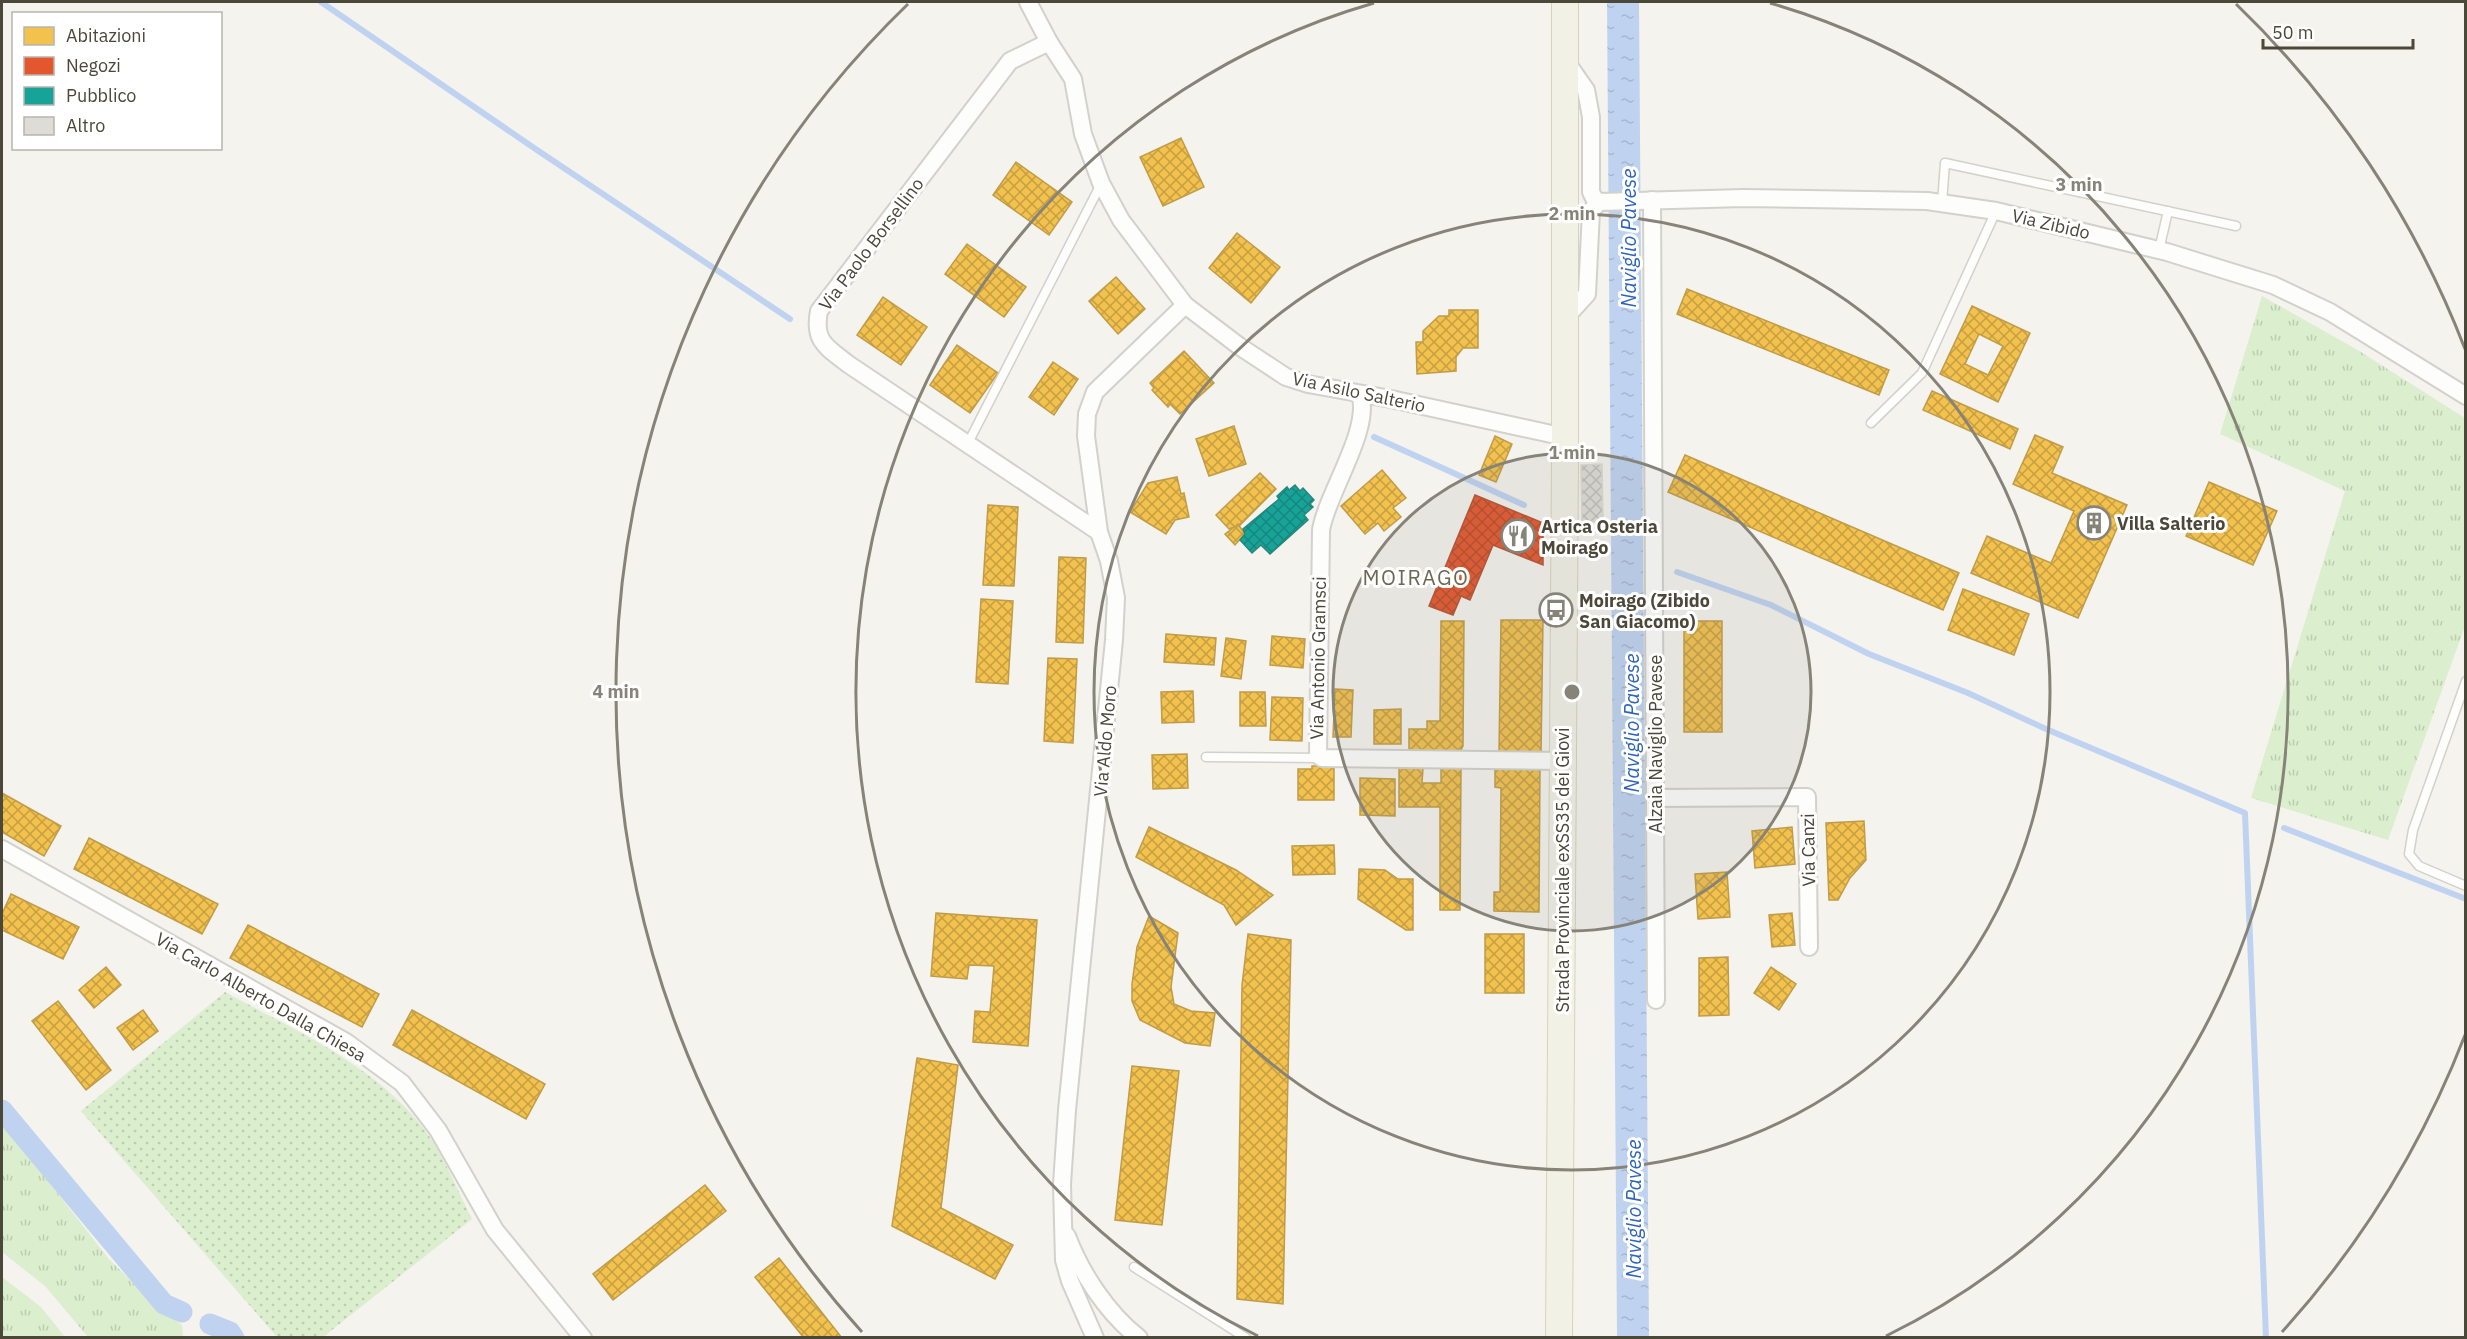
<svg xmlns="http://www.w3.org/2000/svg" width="2467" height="1339" font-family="'IBM Plex Sans',sans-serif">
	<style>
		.grass { fill: url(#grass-tufts) }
		.park { fill: url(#park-dots) }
		.water { fill: url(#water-ripples) }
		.homes { fill: url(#homes-cross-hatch); stroke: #c09c48; stroke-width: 1.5; fill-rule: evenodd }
		.shops { fill: url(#shops-cross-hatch); stroke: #b65231; stroke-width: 1.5 }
		.public { fill: url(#public-cross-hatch); stroke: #27877c; stroke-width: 1.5 }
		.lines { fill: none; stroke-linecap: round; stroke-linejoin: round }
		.stream { stroke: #bfd3f1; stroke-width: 6 }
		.canal { stroke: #bfd3f1; stroke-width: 21 }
		.building { fill: url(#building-cross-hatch); stroke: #dcdbd4; stroke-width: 1.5 }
		.lane-casing { stroke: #d2d1cb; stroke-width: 11 }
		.street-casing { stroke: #d2d1cb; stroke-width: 20 }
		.primary-casing { stroke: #d6d3bb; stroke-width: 28 }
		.lane { stroke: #fdfdfc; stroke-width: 8 }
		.street { stroke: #fdfdfc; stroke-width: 16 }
		.primary { stroke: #f2f1e6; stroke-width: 26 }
		.ring { fill: none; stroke: #868378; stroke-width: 3 }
		.labels { text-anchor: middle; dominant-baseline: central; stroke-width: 6; stroke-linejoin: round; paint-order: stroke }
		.street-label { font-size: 18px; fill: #4b4739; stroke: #fff }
		.poi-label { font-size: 18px; font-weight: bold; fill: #4b4739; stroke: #fff; text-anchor: start }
		.water-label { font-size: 20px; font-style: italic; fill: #2e64ba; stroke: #fff }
		.quarter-label { font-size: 21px; letter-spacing: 1.5px; fill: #6e6850; stroke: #fff }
		.centre { fill: #868378; stroke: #fff; stroke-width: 3 }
		.ring-label { font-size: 18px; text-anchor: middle; font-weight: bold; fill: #868378; stroke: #fff; stroke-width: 6; stroke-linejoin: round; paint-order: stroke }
	</style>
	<defs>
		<pattern id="grass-tufts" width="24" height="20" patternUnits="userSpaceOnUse" patternTransform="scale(1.5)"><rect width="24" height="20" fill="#dbeece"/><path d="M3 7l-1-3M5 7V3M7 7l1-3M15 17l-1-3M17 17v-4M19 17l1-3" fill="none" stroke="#bdcdb2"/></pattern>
		<pattern id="park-dots" width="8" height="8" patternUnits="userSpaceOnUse" patternTransform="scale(1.5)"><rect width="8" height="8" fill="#dbeece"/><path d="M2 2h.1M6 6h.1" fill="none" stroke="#bdcdb2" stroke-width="1.8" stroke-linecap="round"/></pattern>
		<pattern id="water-ripples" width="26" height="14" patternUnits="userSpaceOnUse" patternTransform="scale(1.5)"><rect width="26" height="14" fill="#bfd3f1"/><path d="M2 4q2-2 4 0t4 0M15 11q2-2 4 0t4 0" fill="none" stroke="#a6b6cf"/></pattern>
		<pattern id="homes-cross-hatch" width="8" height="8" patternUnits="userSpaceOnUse" patternTransform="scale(1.5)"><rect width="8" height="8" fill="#f2c14e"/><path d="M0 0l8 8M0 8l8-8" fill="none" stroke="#c69f42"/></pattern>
		<pattern id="shops-cross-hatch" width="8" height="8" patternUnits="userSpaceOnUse" patternTransform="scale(1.5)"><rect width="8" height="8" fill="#e4572e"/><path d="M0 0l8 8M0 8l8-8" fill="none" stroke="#bb4a28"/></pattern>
		<pattern id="public-cross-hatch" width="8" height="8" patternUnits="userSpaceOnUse" patternTransform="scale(1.5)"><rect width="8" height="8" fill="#17a398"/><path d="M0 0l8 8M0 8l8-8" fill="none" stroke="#17877d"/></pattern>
		<pattern id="building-cross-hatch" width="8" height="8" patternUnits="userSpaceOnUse" patternTransform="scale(1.5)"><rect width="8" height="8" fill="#dedcd6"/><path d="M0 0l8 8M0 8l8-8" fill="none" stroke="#c0beb8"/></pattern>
	</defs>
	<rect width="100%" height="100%" fill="#f4f3ee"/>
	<g class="grass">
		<path d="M2262 296 2356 349 2465 418V626L2388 840 2251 798 2345 491 2220 434Z"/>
		<path d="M2 1122 108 1258 149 1299 182 1325 183 1337H88L45 1286 2 1252Z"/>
		<path d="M2 1277 41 1307 65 1337H2Z"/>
	</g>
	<path class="park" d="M225 992C296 1031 378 1066 427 1133 445 1158 458 1192 472 1219L323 1337H277L81 1111Z"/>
	<path class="water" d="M1607 2H1639L1649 1338 1617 1337Z"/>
	<g class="homes">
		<path d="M1181 138 1204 187 1163 206 1140 157Z"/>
		<path d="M1016 162 1072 202 1049 235 993 195Z"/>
		<path d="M1237 233 1280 267 1251 303 1209 268Z"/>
		<path d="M967 244 1026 287 1004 317 945 274Z"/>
		<path d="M1116 277 1145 309 1118 334 1089 301Z"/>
		<path d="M1687 289 1889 370 1879 395 1677 314Z"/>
		<path d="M883 297 927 327 901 365 857 335Z"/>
		<path d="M1972 306 2030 333 1998 402 1940 374ZM1979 334 2003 346 1988 375 1965 364Z"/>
		<path d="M1449 310H1478V348H1463L1456 357V371L1417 374 1416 342H1423V331L1439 316H1449Z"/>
		<path d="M957 345 998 373 970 413 930 385Z"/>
		<path d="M1184 351 1214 383 1180 414 1170 404 1168 407 1152 390 1154 388 1150 383Z"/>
		<path d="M1053 362 1078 379 1054 415 1029 397Z"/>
		<path d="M1932 391 2018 429 2010 449 1923 410Z"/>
		<path d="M1234 426 1246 464 1209 476 1196 439Z"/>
		<path d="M2035 435 2063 447 2052 473 2127 505 2078 618 1971 573 1987 536 2051 563 2074 511 2013 484Z"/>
		<path d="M1495 436 1512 444 1496 482 1479 475Z"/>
		<path d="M1685 455 1959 573 1943 610 1668 492Z"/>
		<path d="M1382 470 1406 498 1393 508 1401 517 1384 531 1378 523 1365 534 1341 506Z"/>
		<path d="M1260 473 1276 489 1240 525 1229 529 1216 515Z"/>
		<path d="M1177 477 1181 494 1184 493 1189 517 1175 520 1166 534 1130 512 1148 483Z"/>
		<path d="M2209 482 2277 511 2253 565 2186 536Z"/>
		<path d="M988 505 1018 507 1014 586 983 585Z"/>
		<path d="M1238 524 1245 534 1235 545 1225 534Z"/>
		<path d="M1059 557 1086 558 1083 643 1056 642Z"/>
		<path d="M1963 589 2029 614 2014 655 1948 630Z"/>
		<path d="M981 599 1013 601 1008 684 976 682Z"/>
		<path d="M1501 620H1543L1541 754 1499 753Z"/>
		<path d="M1441 621H1464L1463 746 1460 752H1409V729H1427V721H1440Z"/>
		<rect x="1684" y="621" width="38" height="111"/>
		<path d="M1166 634 1216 638 1214 665 1164 662Z"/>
		<path d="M1272 636 1305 639 1303 668 1270 665Z"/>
		<path d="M1226 638 1246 641 1241 679 1221 676Z"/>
		<path d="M1048 658 1077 659 1073 743 1044 741Z"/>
		<path d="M1335 689 1353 690 1351 737H1333Z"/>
		<path d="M1193 691 1194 722 1162 723 1161 692Z"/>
		<path d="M1240 692H1265L1266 726H1240Z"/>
		<path d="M1272 697 1303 698 1302 741 1270 740Z"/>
		<path d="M1401 709V744H1374V710Z"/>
		<path d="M1187 754 1188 788 1153 789 1152 755Z"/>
		<path d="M1312 766H1334V800H1298V769H1312Z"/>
		<path d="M1495 766 1540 767 1539 912 1494 911V892H1500L1501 788 1495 787Z"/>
		<path d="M1399 768H1423L1422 783H1441V768H1461L1460 910H1440V807H1399Z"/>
		<path d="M1360 778 1395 779V816L1360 815Z"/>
		<path d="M2 793 61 826 44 856 2 832Z"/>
		<path d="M1864 821 1866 860 1850 878 1838 900H1829L1826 823Z"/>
		<path d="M1149 827 1236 870 1273 895 1236 925 1224 905 1136 857Z"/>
		<path d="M1792 827 1795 864 1755 868 1752 831Z"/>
		<path d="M89 838 218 904 202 934 74 869Z"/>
		<path d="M1334 845 1335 874 1293 875 1292 846Z"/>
		<path d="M1359 869 1385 870 1398 879H1413V930H1406L1358 899Z"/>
		<path d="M1727 872 1730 917 1698 919 1695 874Z"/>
		<path d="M11 894 79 927 63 959 2 930V914Z"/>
		<path d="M936 913 1037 920 1028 1046 973 1042 975 1011 990 1012 994 966 969 965 967 979 931 976Z"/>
		<path d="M1792 913 1795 945 1772 947 1769 915Z"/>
		<path d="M1149 916 1178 933 1171 987 1174 1004 1191 1011 1215 1013 1210 1046 1185 1043 1140 1020 1132 1001V984L1137 947Z"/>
		<path d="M248 925 379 994 362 1027 230 958Z"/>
		<path d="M1248 934 1291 940 1283 1304 1237 1299 1242 985Z"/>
		<rect x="1485" y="934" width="39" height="59"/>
		<path d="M1728 957 1729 1015 1699 1016V958Z"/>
		<path d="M106 967 121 985 94 1008 79 990Z"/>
		<path d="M1771 967 1796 984 1779 1010 1754 993Z"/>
		<path d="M58 1001 111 1070 86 1090 32 1021Z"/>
		<path d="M143 1010 158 1031 133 1050 117 1028Z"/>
		<path d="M412 1010 545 1084 526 1119 393 1045Z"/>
		<path d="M917 1058 958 1065 941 1208 1013 1245 995 1279 892 1226Z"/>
		<path d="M1132 1066 1179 1071 1162 1225 1115 1220Z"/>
		<path d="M705 1185 726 1211 613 1300 593 1274Z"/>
		<path d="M779 1258 842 1338H804L755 1277Z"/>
	</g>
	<path class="shops" d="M1475 495 1543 523V565L1493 545 1470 600 1461 596 1453 615 1429 606Z"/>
	<path class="public" d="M1295 485 1300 491 1303 488 1314 500 1310 504 1313 507 1304 515 1308 520 1270 554 1261 545 1252 553 1240 540 1245 534 1243 529 1279 499 1277 496 1287 487 1289 490Z"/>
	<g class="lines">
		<g class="stream">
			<path d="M321 2 537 150 790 319"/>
			<path d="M1374 437 1524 505"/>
			<path d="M1677 572 1771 605 1869 654 1968 693 2046 729 2245 813 2266 1338"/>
			<path d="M2284 828 2466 899"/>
		</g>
		<g class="canal">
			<path d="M2 1110 164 1304 182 1312"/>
			<path d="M210 1324 230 1332 234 1338"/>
		</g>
	</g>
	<path class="building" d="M1602 464 1603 522H1582L1581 465Z"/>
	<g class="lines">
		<g class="lane-casing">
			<g id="lane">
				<path d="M1942 203 1945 163 2236 226"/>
				<path d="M2159 250 2168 211"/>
				<path d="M1871 423 1922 373 1996 211"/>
				<path d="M967 445 1101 184"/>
				<path d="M2466 681 2413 830 2409 854 2419 866 2466 886"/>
				<path d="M1206 757 1320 758"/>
				<path d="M1134 1267 1246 1338"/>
			</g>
		</g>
		<g class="street-casing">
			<g id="street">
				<path d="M1028 2 1049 42 1073 79 1083 134 1101 183 1121 220 1185 305 1239 346 1286 377 1308 384 1391 399 1565 437"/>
				<path d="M1049 42 1010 61 1007 65 819 311C813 342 827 347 848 364L1099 532"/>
				<path d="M1565 60 1586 90 1591 117V192L1594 198 1599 202"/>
				<path d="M1652 200 1656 1000"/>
				<path d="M1565 318 1587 294 1591 211 1599 202 1744 198 1927 201 1996 211 2167 252 2273 285 2330 312 2466 396"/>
				<path d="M1360 394C1372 429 1327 493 1321 530L1318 755 1322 758 1563 761"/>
				<path d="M1655 798 1807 797 1809 947"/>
				<path d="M2 849 346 1042 402 1083 438 1130 495 1230 583 1338"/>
				<path d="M1067 1236C1081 1273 1107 1313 1139 1338"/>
				<path d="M1095 1338 1070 1281 1064 1260 1062 1184 1067 1110 1114 640 1116 598 1109 561 1099 532 1086 436 1087 414 1095 392 1185 305"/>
			</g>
		</g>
		<g class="primary-casing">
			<path id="primary" d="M1559 1338 1565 458V2"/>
		</g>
		<use href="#lane" class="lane"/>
		<use href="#street" class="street"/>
		<use href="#primary" class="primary"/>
	</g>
	<circle cx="1572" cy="692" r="239" fill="#868378" fill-opacity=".12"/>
	<g class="ring">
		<circle cx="1572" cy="692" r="239"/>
		<circle cx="1572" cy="692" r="478"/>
		<path d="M1258 1336A717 717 0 0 1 1374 3M1770 3A717 717 0 0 1 1886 1336"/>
		<path d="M2465 1035A956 956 0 0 1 2282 1332M862 1332A956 956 0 0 1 908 4M2236 4A956 956 0 0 1 2465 349"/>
	</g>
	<defs>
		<g id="building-ring" transform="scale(1.725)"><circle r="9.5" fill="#fff" stroke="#868378" stroke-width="1.5"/><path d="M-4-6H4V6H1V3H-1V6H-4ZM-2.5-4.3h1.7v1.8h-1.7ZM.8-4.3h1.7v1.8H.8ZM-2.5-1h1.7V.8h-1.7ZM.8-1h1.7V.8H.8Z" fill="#868378"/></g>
		<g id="restaurant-ring" transform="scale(1.725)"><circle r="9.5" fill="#fff" stroke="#868378" stroke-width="1.5"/><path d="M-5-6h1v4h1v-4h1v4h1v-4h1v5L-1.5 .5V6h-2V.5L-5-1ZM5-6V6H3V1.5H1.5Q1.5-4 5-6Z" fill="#868378"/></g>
		<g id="bus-ring" transform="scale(1.725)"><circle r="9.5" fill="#fff" stroke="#868378" stroke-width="1.5"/><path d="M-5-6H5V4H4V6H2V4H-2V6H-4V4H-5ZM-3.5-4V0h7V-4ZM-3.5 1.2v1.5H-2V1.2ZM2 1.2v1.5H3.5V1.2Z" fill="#868378"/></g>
	</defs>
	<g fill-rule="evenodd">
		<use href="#building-ring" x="2094" y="523"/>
		<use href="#restaurant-ring" x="1518" y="536"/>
		<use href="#bus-ring" x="1556" y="610"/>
	</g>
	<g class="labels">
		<g class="street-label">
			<text transform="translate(2051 224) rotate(13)">Via Zibido</text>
			<text transform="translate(871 244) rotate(-53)">Via Paolo Borsellino</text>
			<text transform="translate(1359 392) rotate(12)">Via Asilo Salterio</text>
			<text transform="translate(1318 658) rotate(-89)">Via Antonio Gramsci</text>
			<text transform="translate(1105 741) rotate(-85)">Via Aldo Moro</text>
			<text transform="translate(1655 744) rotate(-90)">Alzaia Naviglio Pavese</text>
			<text transform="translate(1808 850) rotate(-91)">Via Canzi</text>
			<text transform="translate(1562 870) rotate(-90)">Strada Provinciale exSS35 dei Giovi</text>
			<text transform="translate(261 997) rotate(30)">Via Carlo Alberto Dalla Chiesa</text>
		</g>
		<g class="poi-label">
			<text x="2117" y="523">Villa Salterio</text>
			<text x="1541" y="526">Artica Osteria<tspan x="1541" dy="21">Moirago</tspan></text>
			<text x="1579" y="600">Moirago (Zibido<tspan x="1579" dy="21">San Giacomo)</tspan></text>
		</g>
		<g class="water-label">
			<text transform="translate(1628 238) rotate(-90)">Naviglio Pavese</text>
			<text transform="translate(1631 723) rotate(-90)">Naviglio Pavese</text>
			<text transform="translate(1633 1209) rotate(-90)">Naviglio Pavese</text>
		</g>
		<g class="quarter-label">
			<text x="1416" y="577">MOIRAGO</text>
		</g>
	</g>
	<circle cx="1572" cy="692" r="9" class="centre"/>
	<g class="ring-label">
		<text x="2079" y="191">3 min</text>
		<text x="1572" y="220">2 min</text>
		<text x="1572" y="459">1 min</text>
		<text x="616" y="698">4 min</text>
	</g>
	<rect width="2467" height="1339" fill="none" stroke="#4b4739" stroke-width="6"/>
	<rect x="12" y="12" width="210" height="138" fill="#ffffff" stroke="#b7b5b0" stroke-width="1.5"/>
	<rect x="24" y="27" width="30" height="18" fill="#f2c14e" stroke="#b7b5b0" stroke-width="1.5"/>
	<text x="66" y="42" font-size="18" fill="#4b4739">Abitazioni</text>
	<rect x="24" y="57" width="30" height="18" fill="#e4572e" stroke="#b7b5b0" stroke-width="1.5"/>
	<text x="66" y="72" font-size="18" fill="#4b4739">Negozi</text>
	<rect x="24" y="87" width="30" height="18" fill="#17a398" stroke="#b7b5b0" stroke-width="1.5"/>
	<text x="66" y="102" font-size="18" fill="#4b4739">Pubblico</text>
	<rect x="24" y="117" width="30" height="18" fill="#dedcd6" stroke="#b7b5b0" stroke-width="1.5"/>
	<text x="66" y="132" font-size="18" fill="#4b4739">Altro</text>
	<path d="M2263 39v9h150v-9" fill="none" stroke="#4b4739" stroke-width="3"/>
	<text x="2272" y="39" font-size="18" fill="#4b4739" stroke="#ffffff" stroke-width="4.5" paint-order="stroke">50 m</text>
</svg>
